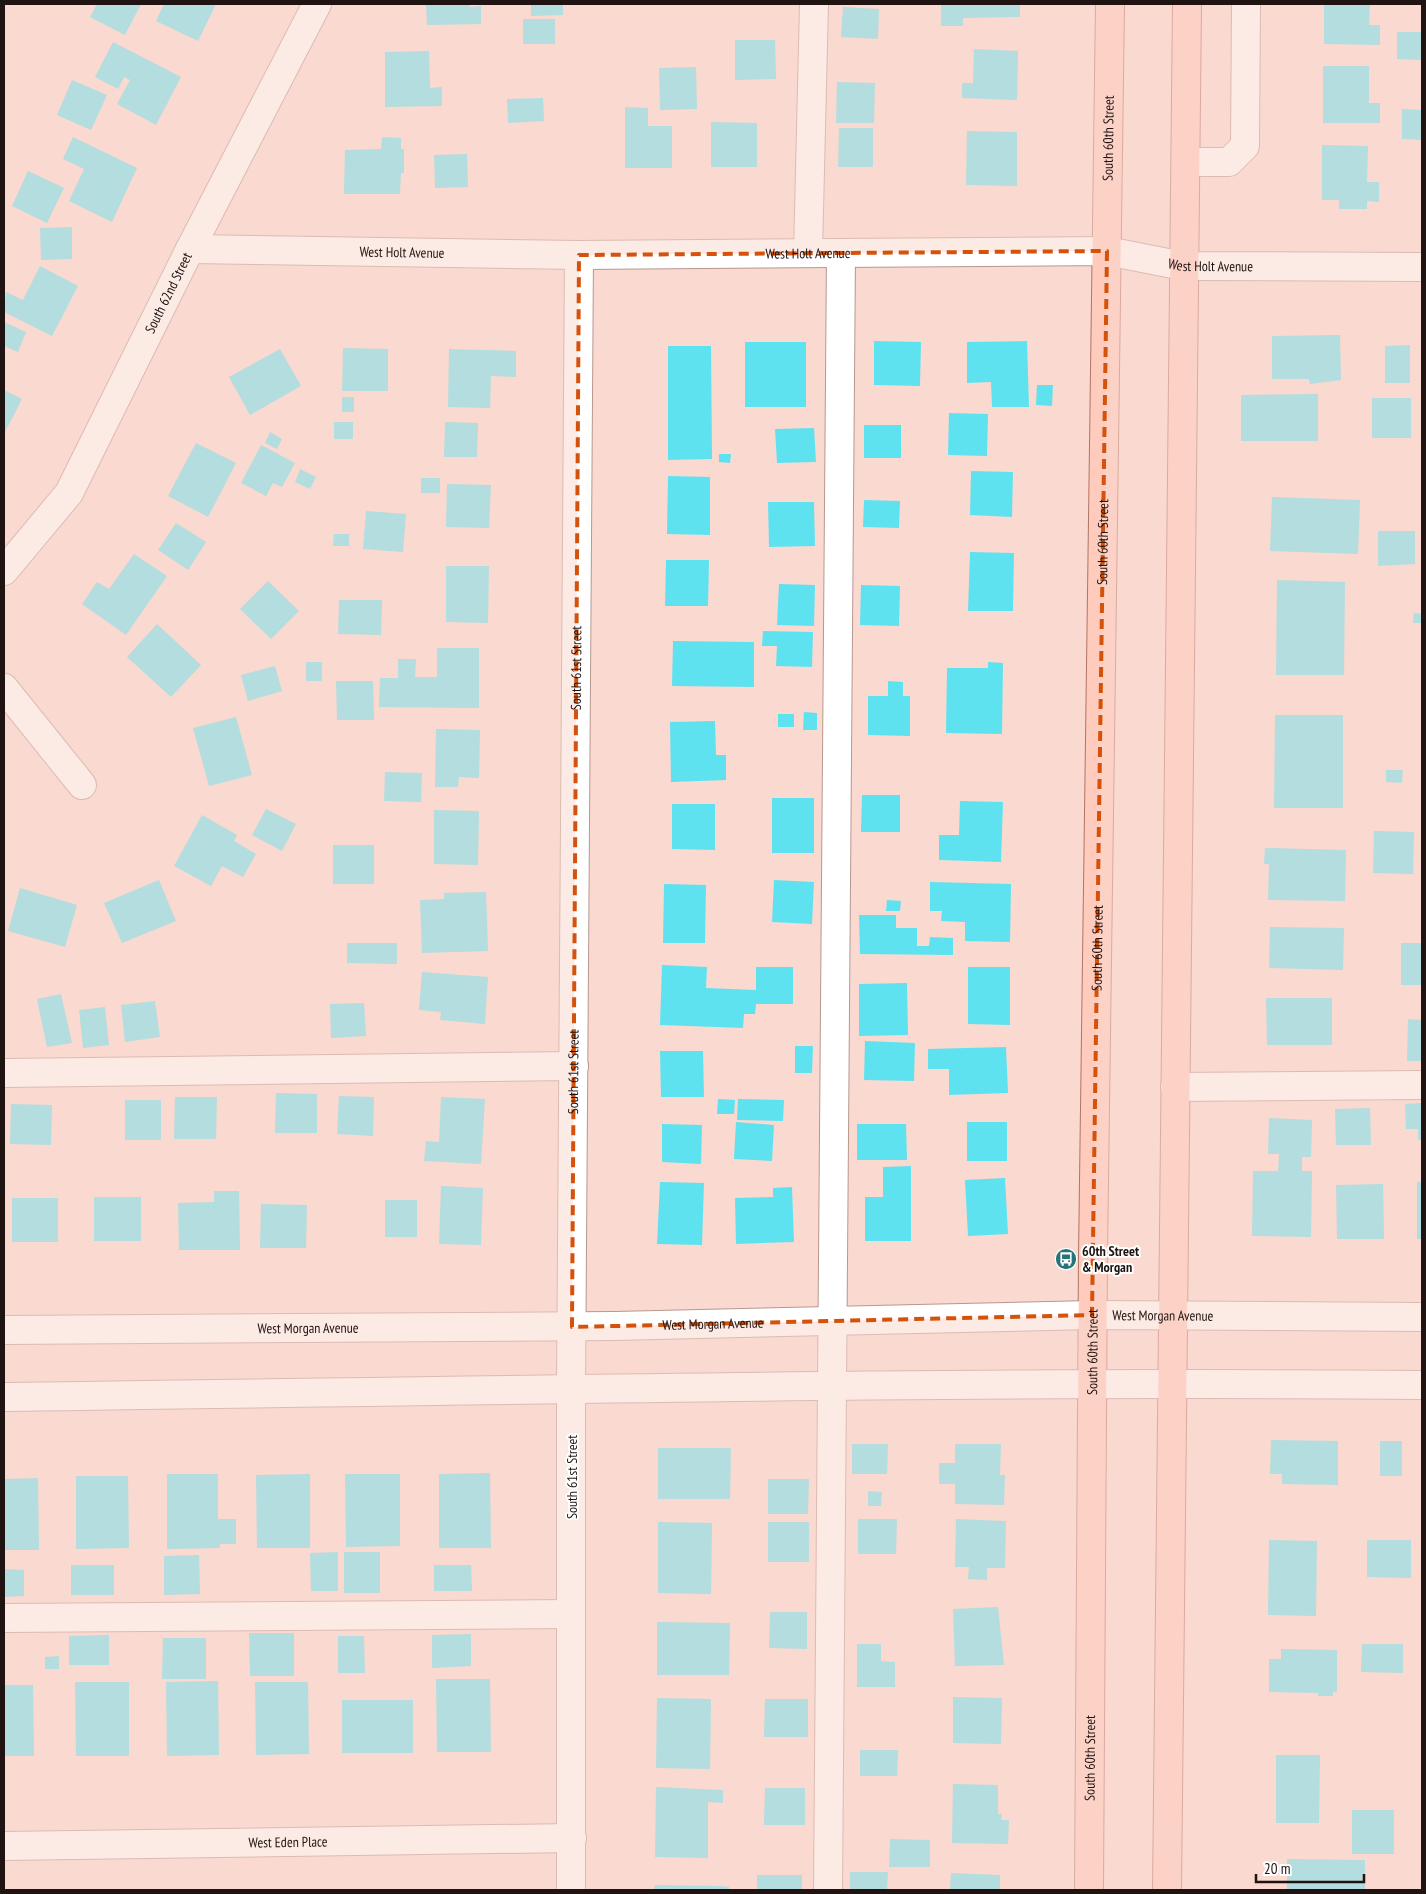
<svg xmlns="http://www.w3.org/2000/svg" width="1426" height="1894" font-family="'PT Sans Narrow',sans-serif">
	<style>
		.building { fill: #5ee2f0 }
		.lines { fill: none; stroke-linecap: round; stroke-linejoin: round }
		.minor-casing { stroke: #b7988f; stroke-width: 30 }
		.major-casing { stroke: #b07564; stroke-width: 30 }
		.minor { stroke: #fff; stroke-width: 28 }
		.major { stroke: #fecbbc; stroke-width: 28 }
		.marked { fill: none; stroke: #d4520c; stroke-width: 4; stroke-dasharray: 10 6; stroke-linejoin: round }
		.labels { text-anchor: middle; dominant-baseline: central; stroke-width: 4; stroke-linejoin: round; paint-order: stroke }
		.street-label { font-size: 14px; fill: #1f1411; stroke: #fff }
		.poi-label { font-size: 14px; font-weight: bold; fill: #1f1411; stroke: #fff; text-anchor: start }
	</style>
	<rect width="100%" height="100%" fill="#fad9d0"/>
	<g class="building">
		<path d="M97 4H141L125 35 90 17Z"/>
		<path d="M164 4H216L198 41 156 21Z"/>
		<path d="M426 4H470V7L481 6V24L427 25Z"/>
		<path d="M531 4H563V15L531 16Z"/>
		<path d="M941 4H1020V17L963 18V26H941Z"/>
		<path d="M1324 4H1370L1369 25H1380V45L1324 44Z"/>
		<path d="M843 7 879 9 878 39 841 37Z"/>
		<rect x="523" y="19" width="32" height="25"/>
		<path d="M1397 32H1422V60L1397 59Z"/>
		<path d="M735 40H775L776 79 735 80Z"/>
		<path d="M113 42 181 77 156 125 117 104 130 80 124 77 118 89 95 77Z"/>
		<path d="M974 49 1018 51 1017 100 962 98V83H973Z"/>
		<path d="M429 51 430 88 442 87V106L385 107V52Z"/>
		<path d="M1323 66H1369V103H1380V123H1323Z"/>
		<path d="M696 67 697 109 660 110 659 68Z"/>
		<path d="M72 80 107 95 91 130 57 115Z"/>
		<path d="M837 82 875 83 874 123H836Z"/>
		<path d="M543 98 544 121 508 123 507 99Z"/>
		<path d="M625 107 648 108V126H672V168H625Z"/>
		<path d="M1402 109 1422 110V140L1402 139Z"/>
		<path d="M711 122 757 123V167H711Z"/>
		<path d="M839 128H873V167H838Z"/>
		<path d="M967 131 1017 132V186L966 185Z"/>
		<path d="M73 137 137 168 112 222 69 201 84 169 63 159Z"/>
		<path d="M382 137 401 138V149H404V173H401L400 194H344L345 150 381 149Z"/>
		<path d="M1322 145 1368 146 1367 182H1379V202L1367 201V209H1339V200H1322Z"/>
		<path d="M467 154 468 187 435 188 434 155Z"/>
		<path d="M28 171 64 188 47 223 12 206Z"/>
		<path d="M72 227V259L41 260 40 228Z"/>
		<path d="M40 266 78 286 52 336 4 312 6 292 23 300Z"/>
		<path d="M4 322 26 332 18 352 4 346Z"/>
		<path d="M1340 335 1341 380 1310 384 1309 379H1272V336Z"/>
		<path d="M874 341 921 342 920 386 874 385Z"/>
		<path d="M1027 341 1029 407H992L991 382 967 383V342Z"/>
		<rect x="745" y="342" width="61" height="65"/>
		<path d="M1410 345V383H1385V346Z"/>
		<path d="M668 346H711L712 459 668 460Z"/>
		<path d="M343 348 388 349V391H342Z"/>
		<path d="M280 349 301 386 250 415 229 377Z"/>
		<path d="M449 349 516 351V377L491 376 490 408 448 407Z"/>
		<path d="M1037 385H1053L1052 406 1036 405Z"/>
		<path d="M4 390 22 399 4 434Z"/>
		<path d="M1318 394V441H1241V395Z"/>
		<rect x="342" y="397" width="12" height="15"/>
		<rect x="1372" y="398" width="39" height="40"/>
		<path d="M949 413 988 414 987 456 948 455Z"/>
		<rect x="334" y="422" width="19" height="17"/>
		<path d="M445 422 478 423 477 457H444Z"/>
		<rect x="864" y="425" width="37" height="33"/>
		<path d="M814 428 816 462 777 463 775 429Z"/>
		<path d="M270 432 282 439 277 449 265 443Z"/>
		<path d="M196 443 236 463 208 517 168 496Z"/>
		<path d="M261 445 295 463 282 487 273 483 266 496 241 483Z"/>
		<path d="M719 454H731L730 463 719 462Z"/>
		<path d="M300 469 316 477 310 489 295 482Z"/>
		<path d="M971 471 1013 472 1012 517 970 515Z"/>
		<path d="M668 476 710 477V535L667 534Z"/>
		<rect x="421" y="478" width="19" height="15"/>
		<path d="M447 484 491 485 489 528 446 527Z"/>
		<path d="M1272 497 1360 500 1358 554 1270 551Z"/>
		<path d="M864 500 900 501 899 528 863 527Z"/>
		<path d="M768 502H814L815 546 769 547Z"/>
		<path d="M366 511 406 514 403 552 363 549Z"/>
		<path d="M176 523 206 542 188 570 158 550Z"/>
		<path d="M1378 531H1415V564L1378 566Z"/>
		<path d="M334 534H349V546H333Z"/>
		<path d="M970 552 1014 553 1013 611H968Z"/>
		<path d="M134 554 167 576 126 635 82 604 97 582 109 589Z"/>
		<path d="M666 560H709L708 606H665Z"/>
		<path d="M446 566H489L488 623 446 622Z"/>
		<path d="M1277 580 1345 582 1344 675H1276Z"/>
		<path d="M268 581 299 611 271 639 240 609Z"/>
		<path d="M779 584 815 585 814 626 777 625Z"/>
		<path d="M861 585 900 586 899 626 860 625Z"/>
		<path d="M339 600H382L381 635 338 634Z"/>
		<path d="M1414 613 1422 614V623H1413Z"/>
		<path d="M157 624 201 665 171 697 127 657Z"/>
		<path d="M763 631 813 632 812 667 776 666 777 646H762Z"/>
		<path d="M673 641 754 642V687L672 686Z"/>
		<path d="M437 648H479V708L379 707 380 678H398V659H416L415 677H437Z"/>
		<rect x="306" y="662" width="16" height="19"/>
		<path d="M988 662 1003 663 1002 734 946 733 947 668H988Z"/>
		<path d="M275 666 282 691 248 701 241 675Z"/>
		<path d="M336 681H373L374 720H337Z"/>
		<path d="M888 681 903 682V696H910V736L868 735V696H888Z"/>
		<path d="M804 712 817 713V730H803Z"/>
		<rect x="778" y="714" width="16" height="13"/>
		<path d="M1275 715H1343V808H1274Z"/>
		<path d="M236 717 252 775 209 786 193 728Z"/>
		<path d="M715 721 716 755H726V780L671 782 670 722Z"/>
		<path d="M436 729 480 730 479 778 459 777 458 787H435Z"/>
		<path d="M1386 770H1403L1402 783 1386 782Z"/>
		<path d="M385 772 422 773 421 802 384 801Z"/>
		<path d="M862 795H900V832H861Z"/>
		<rect x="772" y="798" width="42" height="55"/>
		<path d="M960 801 1003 802 1001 862 939 860V835H959Z"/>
		<path d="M672 804H715V850L672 849Z"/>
		<path d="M266 809 296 824 282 851 252 835Z"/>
		<path d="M434 810 479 811 478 865 434 864Z"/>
		<path d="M202 815 237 835 234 841 256 854 243 877 222 866 211 886 174 866Z"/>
		<path d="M1374 831 1414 832 1413 874 1373 873Z"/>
		<rect x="333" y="845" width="41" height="39"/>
		<path d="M1265 848 1346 850 1345 901 1268 900 1269 864H1264Z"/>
		<path d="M159 880 176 921 122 943 104 903Z"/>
		<path d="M774 880 814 882 812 924 772 922Z"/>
		<path d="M930 882 1011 884 1010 942 965 941V922L941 921 942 911H930Z"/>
		<path d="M664 884 706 885 705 943H663Z"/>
		<path d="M20 888 77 905 65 947 8 931Z"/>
		<path d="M486 892 488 951 422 953 420 900 444 899V893Z"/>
		<path d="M887 900 901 901 900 911H886Z"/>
		<path d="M859 915H896V928H917V946H929L930 937 953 938V955L860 954Z"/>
		<path d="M1270 927 1344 928 1343 970 1269 968Z"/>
		<path d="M347 943H397V964L347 963Z"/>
		<rect x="1401" y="943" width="21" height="42"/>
		<path d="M662 965 707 967 706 988 756 990V967H793V1004H756L755 1014H744L743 1028 660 1025Z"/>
		<path d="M968 967H1010V1025L968 1024Z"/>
		<path d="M422 972 488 977 485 1024 440 1020 441 1012 419 1010Z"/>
		<path d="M907 983 908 1035 859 1036V984Z"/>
		<path d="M61 994 72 1043 47 1047 37 999Z"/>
		<path d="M1266 998H1332V1045H1267Z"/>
		<path d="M155 1001 160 1037 125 1042 121 1005Z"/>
		<path d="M364 1003 366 1036 331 1038 330 1004Z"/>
		<path d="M105 1007 109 1045 83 1048 79 1010Z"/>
		<path d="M1408 1019 1422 1020V1061H1407Z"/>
		<path d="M865 1041 915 1043 914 1081 864 1080Z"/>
		<path d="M795 1046H813L812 1073H795Z"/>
		<path d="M1006 1047 1008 1093 949 1095V1069H928V1049Z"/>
		<path d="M660 1051H703L704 1097H661Z"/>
		<path d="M276 1093 317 1094V1133H275Z"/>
		<path d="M339 1096 374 1097 373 1136 337 1134Z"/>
		<path d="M175 1097H217L216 1139H174Z"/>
		<path d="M441 1097 485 1099 481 1164 424 1161 426 1141 439 1142Z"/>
		<path d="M718 1099 735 1100 734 1114H717Z"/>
		<path d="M738 1099 784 1100 783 1121 737 1120Z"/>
		<rect x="125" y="1100" width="36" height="40"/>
		<path d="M1422 1103V1140H1418V1129H1406L1405 1104Z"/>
		<path d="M11 1104 52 1105 51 1145 10 1144Z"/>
		<path d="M1370 1108 1371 1145H1336L1335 1109Z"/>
		<path d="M1269 1118 1312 1120 1311 1157H1302V1171H1312L1311 1237 1252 1236 1253 1171H1278L1279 1154H1268Z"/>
		<path d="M736 1122 774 1125 772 1161 734 1159Z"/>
		<rect x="967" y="1122" width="40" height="39"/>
		<path d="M662 1124 702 1125 701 1164 662 1162Z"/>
		<path d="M857 1124H906L907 1160H857Z"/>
		<path d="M911 1166V1241H865V1197H883V1167Z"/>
		<path d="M1005 1178 1008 1234 968 1236 965 1180Z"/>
		<path d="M660 1182 704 1183 702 1245 657 1244Z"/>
		<rect x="1417" y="1182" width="5" height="57"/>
		<path d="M1383 1184 1384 1239H1337L1336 1185Z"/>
		<path d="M441 1186 483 1188 481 1245 439 1244Z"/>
		<path d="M792 1187 794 1242 736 1244 735 1198 773 1197V1188Z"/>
		<path d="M214 1191H239L240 1250H179L178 1203 214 1202Z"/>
		<rect x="94" y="1197" width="47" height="44"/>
		<rect x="12" y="1198" width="46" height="44"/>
		<rect x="385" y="1200" width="32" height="37"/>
		<path d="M261 1204 307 1205 306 1248H260Z"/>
		<path d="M1271 1440 1338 1441V1485L1282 1484V1474H1270Z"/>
		<rect x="1380" y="1441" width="22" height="35"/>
		<path d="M852 1444H888L887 1474H852Z"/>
		<path d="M955 1444H1001L1000 1475H1005L1004 1505 955 1504V1484H939V1463H955Z"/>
		<path d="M658 1448H731L730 1499H658Z"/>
		<path d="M490 1473 491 1548H439V1474Z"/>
		<path d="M167 1474H218V1519H236V1544H220V1548L167 1549Z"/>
		<path d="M310 1474V1548H257L256 1475Z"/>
		<path d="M345 1474H400V1546L346 1547Z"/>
		<path d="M76 1476H128L129 1548 76 1549Z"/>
		<path d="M38 1478 39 1550H4V1479Z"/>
		<path d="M768 1479H809L808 1514H768Z"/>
		<path d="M868 1491 882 1492 881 1506H868Z"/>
		<path d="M858 1519H897L896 1554H858Z"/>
		<path d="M956 1519 1006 1521 1005 1568H987V1580L968 1579 969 1567H955Z"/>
		<path d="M658 1522 712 1523 711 1594 658 1593Z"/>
		<rect x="768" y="1522" width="41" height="40"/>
		<path d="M1269 1540 1317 1541 1316 1616 1268 1615Z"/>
		<path d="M1367 1540H1411V1578L1367 1577Z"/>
		<path d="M338 1552V1591H311L310 1553Z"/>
		<rect x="344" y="1552" width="36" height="41"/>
		<path d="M199 1555 200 1594 164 1595V1556Z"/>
		<rect x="71" y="1565" width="43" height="30"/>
		<path d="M434 1565H471L472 1591H434Z"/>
		<path d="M4 1569 24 1570V1596L4 1597Z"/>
		<path d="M998 1607 1004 1665 955 1666 953 1609Z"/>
		<path d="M770 1612H807V1649L769 1648Z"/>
		<path d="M657 1622 730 1623 729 1675H657Z"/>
		<path d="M249 1633H294V1676H250Z"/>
		<path d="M471 1634V1666L432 1668V1635Z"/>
		<path d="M109 1635V1665H69V1636Z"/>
		<path d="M338 1636H364L365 1673H338Z"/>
		<path d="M163 1638H206V1679H162Z"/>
		<path d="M857 1644H881V1661L895 1662V1687H857Z"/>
		<path d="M1362 1644H1403V1673L1361 1672Z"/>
		<path d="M1281 1649 1337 1650V1692H1333V1696H1318V1693L1269 1692V1659H1281Z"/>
		<path d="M59 1656V1669H45V1657Z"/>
		<path d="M436 1679H490L491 1752H437Z"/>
		<path d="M218 1681 219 1755 167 1756 166 1682Z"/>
		<path d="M75 1682H129V1756H76Z"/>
		<path d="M255 1682H308L309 1754 256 1755Z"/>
		<path d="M4 1685H33L34 1756H4Z"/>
		<path d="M953 1697 1002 1698 1001 1744 953 1743Z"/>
		<path d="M657 1698 711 1699 710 1769 656 1768Z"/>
		<path d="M765 1699H808V1737H764Z"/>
		<rect x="342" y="1700" width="71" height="53"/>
		<path d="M860 1750H898L897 1776H860Z"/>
		<path d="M1276 1755H1320L1319 1823H1276Z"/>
		<path d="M953 1784 998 1785V1814H1002L1001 1820H1009L1008 1844 952 1843Z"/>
		<path d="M656 1787 723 1790V1803L708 1802V1858L655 1857Z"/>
		<path d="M765 1788H805V1825H764Z"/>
		<rect x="1352" y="1810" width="42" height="44"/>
		<path d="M890 1839 930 1840V1867H889Z"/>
		<path d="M1287 1859 1365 1860V1890H1287Z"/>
		<path d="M850 1872H888L887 1890H850Z"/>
		<path d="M951 1873 1000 1875V1890H950Z"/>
		<rect x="757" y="1875" width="45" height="15"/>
		<path d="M655 1885 721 1886 729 1887V1890H654Z"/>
	</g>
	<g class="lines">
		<g class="minor-casing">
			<g id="minor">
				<path d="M1186 162H1229L1245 146 1246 4"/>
				<path id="s1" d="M190 249 579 255 1107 251 1183 266 1422 267"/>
				<path d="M808 253 814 4"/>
				<path id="s2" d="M4 571 69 493 190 249 317 4"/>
				<path d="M4 688 82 785"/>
				<path d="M4 1073 574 1066"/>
				<path d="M1175 1087 1422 1085"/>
				<path id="s3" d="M4 1330 615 1326 1092 1315 1422 1317"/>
				<path d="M4 1397C477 1391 949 1381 1422 1385"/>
				<path d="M4 1618 571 1614"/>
				<path id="s4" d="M4 1846 572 1838"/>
				<path id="s5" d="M571 1890V1389L579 255"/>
				<path d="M828 1890 841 253"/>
			</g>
		</g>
		<g class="major-casing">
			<g id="major">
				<path id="s6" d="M1089 1890 1093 1255 1110 4"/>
				<path d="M1167 1890 1187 4"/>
			</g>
		</g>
		<use href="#minor" class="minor"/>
		<use href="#major" class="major"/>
	</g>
	<path d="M0 0H1426V1894H0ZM1107 251 1092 1315 572 1327 579 255Z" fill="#fad9d0" fill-opacity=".55" fill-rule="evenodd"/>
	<path class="marked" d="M1107 251 1092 1315 572 1327 579 255Z"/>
	<defs>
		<g id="bus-disc" transform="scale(1.125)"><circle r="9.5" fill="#287279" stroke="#fff"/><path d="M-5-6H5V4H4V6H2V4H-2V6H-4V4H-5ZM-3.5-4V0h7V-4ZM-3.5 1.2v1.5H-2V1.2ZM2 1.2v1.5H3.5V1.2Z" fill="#fff"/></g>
	</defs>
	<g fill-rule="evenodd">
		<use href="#bus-disc" x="1066" y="1259"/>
	</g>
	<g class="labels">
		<g class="street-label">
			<text stroke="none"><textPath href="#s6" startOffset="1752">South 60th Street</textPath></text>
			<text stroke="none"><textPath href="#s1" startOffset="212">West Holt Avenue</textPath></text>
			<text stroke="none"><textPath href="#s1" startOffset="618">West Holt Avenue</textPath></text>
			<text stroke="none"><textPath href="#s1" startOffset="1022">West Holt Avenue</textPath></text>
			<text stroke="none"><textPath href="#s2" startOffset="325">South 62nd Street</textPath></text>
			<text stroke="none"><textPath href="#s6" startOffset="1348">South 60th Street</textPath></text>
			<text stroke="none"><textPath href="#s5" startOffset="1222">South 61st Street</textPath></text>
			<text stroke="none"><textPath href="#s6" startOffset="942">South 60th Street</textPath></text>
			<text stroke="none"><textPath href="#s5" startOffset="818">South 61st Street</textPath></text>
			<text stroke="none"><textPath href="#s3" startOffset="1159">West Morgan Avenue</textPath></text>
			<text stroke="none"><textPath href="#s3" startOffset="709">West Morgan Avenue</textPath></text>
			<text stroke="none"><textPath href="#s3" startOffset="304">West Morgan Avenue</textPath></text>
			<text stroke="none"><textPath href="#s6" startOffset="538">South 60th Street</textPath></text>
			<text transform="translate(572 1477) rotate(-90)">South 61st Street</text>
			<text stroke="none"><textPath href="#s6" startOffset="132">South 60th Street</textPath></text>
			<text stroke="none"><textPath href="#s4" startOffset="284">West Eden Place</textPath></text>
		</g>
		<g class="poi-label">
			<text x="1082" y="1251">60th Street<tspan x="1082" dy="16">&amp; Morgan</tspan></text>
		</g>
	</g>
	<rect width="1426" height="1894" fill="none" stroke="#1f1411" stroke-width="10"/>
	<path d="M1256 1874v8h108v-8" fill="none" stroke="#1f1411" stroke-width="2.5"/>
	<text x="1264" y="1874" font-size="15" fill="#1f1411" stroke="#ffffff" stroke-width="4" paint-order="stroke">20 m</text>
</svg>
